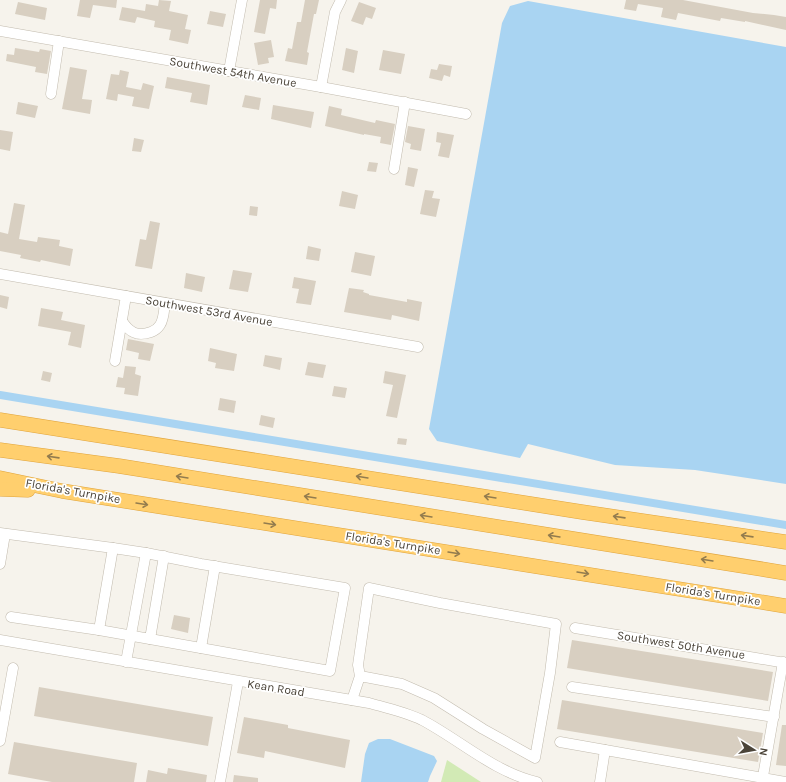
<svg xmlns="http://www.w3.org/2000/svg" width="786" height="782" font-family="Karla,sans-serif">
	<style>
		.green { fill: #d2eab5 }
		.water { fill: #a9d4f2 }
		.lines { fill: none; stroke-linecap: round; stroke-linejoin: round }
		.canal { stroke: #a9d4f2; stroke-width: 8 }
		.building { fill: #d8cfc1 }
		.minor-casing { stroke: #c2bbae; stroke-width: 11 }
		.highway-casing { stroke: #e0a43c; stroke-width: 15 }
		.minor { stroke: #fff; stroke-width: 10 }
		.highway { stroke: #ffcf6e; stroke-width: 14 }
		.oneway { stroke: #937c4e }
		.labels { text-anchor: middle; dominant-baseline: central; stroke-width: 3.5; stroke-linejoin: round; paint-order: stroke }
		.street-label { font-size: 12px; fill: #4b4439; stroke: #fff }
	</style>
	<rect width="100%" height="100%" fill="#f6f3ec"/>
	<path class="green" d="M447 760 481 782H441Z"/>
	<g class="water">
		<path d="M528 1 786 47V484L695 470 615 465 528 444 520 458 437 441 429 429 502 23 510 6Z"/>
		<path d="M378 739H390L434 756 437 761 430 776 428 782H361L365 754 369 743Z"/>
	</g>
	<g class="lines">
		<path class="canal" d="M0 395 786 525"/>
	</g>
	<g class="building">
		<path d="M80 0H117L116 8 93 5 90 18 77 16Z"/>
		<path d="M159 0 171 1 169 11 188 15 185 29 191 30 188 44 169 40 171 30 154 27 155 21 137 17 135 23 119 20 122 7 145 11 146 4 158 6Z"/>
		<path d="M260 0H277L276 9 270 8 265 34 254 32Z"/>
		<path d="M305 0H319L316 14H314L307 52 309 53 307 65 285 61 288 48 292 49 297 22H301Z"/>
		<path d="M626 0H683L753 13 774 15 786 17V30L745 21V22L721 18 720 21 678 13 676 20 661 17 663 8 638 4 636 11 624 9Z"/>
		<path d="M18 2 47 8 45 20 15 14Z"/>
		<path d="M359 2 376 8 372 19 366 17 363 25 351 21Z"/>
		<path d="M210 11 226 14 223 27 207 24Z"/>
		<path d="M271 40 274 57 268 58 269 63 258 65 254 43Z"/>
		<path d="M15 48 39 52 40 49 51 51 47 74 35 72 36 67 6 61 7 54 14 55Z"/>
		<path d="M346 48 358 51 354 73 342 70Z"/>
		<path d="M383 50 405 54 401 74 379 70Z"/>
		<path d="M439 64 452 66 450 77 444 75 442 81 429 78 431 69 437 70Z"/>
		<path d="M70 67 87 70 82 99 92 100 90 114 62 109Z"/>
		<path d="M120 70 129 72 126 87 141 90 143 83 154 86 149 109 132 106 134 97 118 94 117 101 106 99 111 74 119 75Z"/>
		<path d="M167 77 210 85 207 105 190 102 192 93 165 88Z"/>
		<path d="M245 95 261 98 259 110 242 107Z"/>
		<path d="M18 102 38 106 35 118 16 114Z"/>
		<path d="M273 105 314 112 311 128 271 119Z"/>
		<path d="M329 106 342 109 341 115 375 123 376 120 395 124 391 145 380 143 381 137 364 134V135L325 126Z"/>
		<path d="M408 126 425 129 421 151 410 149 411 144 405 142Z"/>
		<path d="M0 130 13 132 10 151 0 149Z"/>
		<path d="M437 132 454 135 449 158 438 156 441 143 436 142Z"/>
		<path d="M134 138 144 140 141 152 132 151Z"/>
		<path d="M369 162 378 163 376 172 367 171Z"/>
		<path d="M408 167 418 169 414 187 405 185Z"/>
		<path d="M425 190 434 191 432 198 440 199 436 217 420 214Z"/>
		<path d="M342 191 358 195 355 209 339 206Z"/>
		<path d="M14 203 25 205 19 239 37 242 38 237 60 240 59 246 73 249 70 266 41 260 40 262 20 258 21 255 0 251V232L8 234Z"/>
		<path d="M250 206 258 207 257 216 249 215Z"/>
		<path d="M150 221 160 223 152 269 135 266 140 239 146 240Z"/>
		<path d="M308 246 321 249 319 261 306 259Z"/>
		<path d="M355 252 375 256 371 276 351 272Z"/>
		<path d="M233 270 252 273 248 292 229 289Z"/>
		<path d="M186 273 205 277 202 292 184 288Z"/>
		<path d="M294 277 316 281 311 305 296 303 299 289 292 288Z"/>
		<path d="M349 288 364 290 363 292 369 294V295L407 302V299L422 302 419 321 392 315 391 320 344 312Z"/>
		<path d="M0 295 9 297 7 309 0 307Z"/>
		<path d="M41 308 63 312 61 320 85 325 81 348 68 345 71 332 38 326Z"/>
		<path d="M128 339 154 344 150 361 138 359 139 353 126 350Z"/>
		<path d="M210 348 237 354 234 371 215 368 216 363 208 361Z"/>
		<path d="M265 355 282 358 280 370 263 366Z"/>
		<path d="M308 362 326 365 323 378 305 375Z"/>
		<path d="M125 366 136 367 135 374 141 376 138 396 124 394 125 388 116 387 118 377 123 378Z"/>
		<path d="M43 371 52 373 50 382 41 380Z"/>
		<path d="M385 371 406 375 397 418 386 416 393 385 383 383Z"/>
		<path d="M334 386 347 388 345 398 332 396Z"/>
		<path d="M220 398 236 401 234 413 218 410Z"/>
		<path d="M261 415 275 418 273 428 259 425Z"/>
		<path d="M398 438 407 439 406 445 397 444Z"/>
		<path d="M174 615 190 618 188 633 171 629Z"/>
		<path d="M572 640 773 672 768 701 567 668Z"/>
		<path d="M39 687 213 717 208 746 34 716Z"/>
		<path d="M562 700 763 733 758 762 557 729Z"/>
		<path d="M244 717 288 725V728L350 740 345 768 265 751 264 758 237 753Z"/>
		<path d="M782 725H786V766L776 765Z"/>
		<path d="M14 742 137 763 134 782H52L8 774Z"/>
		<path d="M168 768 207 775 206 782H146L148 770 167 774Z"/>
		<path d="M234 775 258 778V782H233Z"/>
	</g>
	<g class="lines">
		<g class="minor-casing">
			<g id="minor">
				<path d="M0 31 321 87 466 114"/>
				<path d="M229 71 242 0"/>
				<path d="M321 87 335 12 341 0"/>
				<path d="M51 94 59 41"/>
				<path d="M394 169 405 102"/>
				<path d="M0 274 418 347"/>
				<path d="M122 321C129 332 137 337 151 332 154 331 158 328 160 325 164 319 164 310 165 303"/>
				<path d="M115 361 126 296"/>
				<path d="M0 533 113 548"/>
				<path d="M146 553 201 564 345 588 330 671 150 639"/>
				<path d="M0 564 5 534"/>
				<path d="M11 617 99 630"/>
				<path d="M575 628 786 663"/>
				<path d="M0 640 369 703C387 708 405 712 422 720 460 740 494 772 537 782"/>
				<path d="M201 648 215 566"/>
				<path d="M126 662 146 553 113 548 99 630 150 639 164 556"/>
				<path d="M572 687 774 717"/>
				<path d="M352 700 360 676 358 665 369 588 440 603 556 624 550 673 535 758 483 729 434 698 402 684 360 676"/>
				<path d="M0 741 13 668"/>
				<path d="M560 742 786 782"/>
				<path d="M220 782 238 682"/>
				<path d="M600 782 605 750"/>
				<path d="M762 782 783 662"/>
			</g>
		</g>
		<g class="highway-casing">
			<g id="highway">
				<path d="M0 420 582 512 786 542"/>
				<path d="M0 450 119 466 786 573"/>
				<path d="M0 478 62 491 786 606"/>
				<path d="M0 489 28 490"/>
			</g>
		</g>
		<use href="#minor" class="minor"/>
		<use href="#highway" class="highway"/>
	</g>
	<defs><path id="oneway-shaft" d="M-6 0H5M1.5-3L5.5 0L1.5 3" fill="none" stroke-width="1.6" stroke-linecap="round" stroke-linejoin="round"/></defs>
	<g class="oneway">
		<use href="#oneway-shaft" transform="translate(53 457) rotate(-172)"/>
		<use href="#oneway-shaft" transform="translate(182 477) rotate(-171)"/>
		<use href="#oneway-shaft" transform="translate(362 477) rotate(-171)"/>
		<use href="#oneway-shaft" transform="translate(310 497) rotate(-171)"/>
		<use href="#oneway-shaft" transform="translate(490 497) rotate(-171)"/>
		<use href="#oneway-shaft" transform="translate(142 504) rotate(9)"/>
		<use href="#oneway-shaft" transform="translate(426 516) rotate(-171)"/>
		<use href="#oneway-shaft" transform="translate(619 517) rotate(-172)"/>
		<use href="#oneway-shaft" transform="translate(270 524) rotate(9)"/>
		<use href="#oneway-shaft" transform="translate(554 536) rotate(-171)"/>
		<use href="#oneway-shaft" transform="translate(747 536) rotate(-172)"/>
		<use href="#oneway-shaft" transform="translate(454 553) rotate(9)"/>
		<use href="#oneway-shaft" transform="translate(707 560) rotate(-171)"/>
		<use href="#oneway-shaft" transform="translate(583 573) rotate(9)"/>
	</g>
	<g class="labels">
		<g class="street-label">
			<text transform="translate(233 72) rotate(10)">Southwest 54th Avenue</text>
			<text transform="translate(209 311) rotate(10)">Southwest 53rd Avenue</text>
			<text transform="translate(73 491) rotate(10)">Florida's Turnpike</text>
			<text transform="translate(393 543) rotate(9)">Florida's Turnpike</text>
			<text transform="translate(713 594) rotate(9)">Florida's Turnpike</text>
			<text transform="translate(681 645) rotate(9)">Southwest 50th Avenue</text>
			<text transform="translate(276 688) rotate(9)">Kean Road</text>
		</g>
	</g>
	<g transform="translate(754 750) rotate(101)" stroke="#ffffff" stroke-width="3" paint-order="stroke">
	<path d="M0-3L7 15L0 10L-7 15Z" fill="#4b4439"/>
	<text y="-6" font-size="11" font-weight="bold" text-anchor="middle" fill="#4b4439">N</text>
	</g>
</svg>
